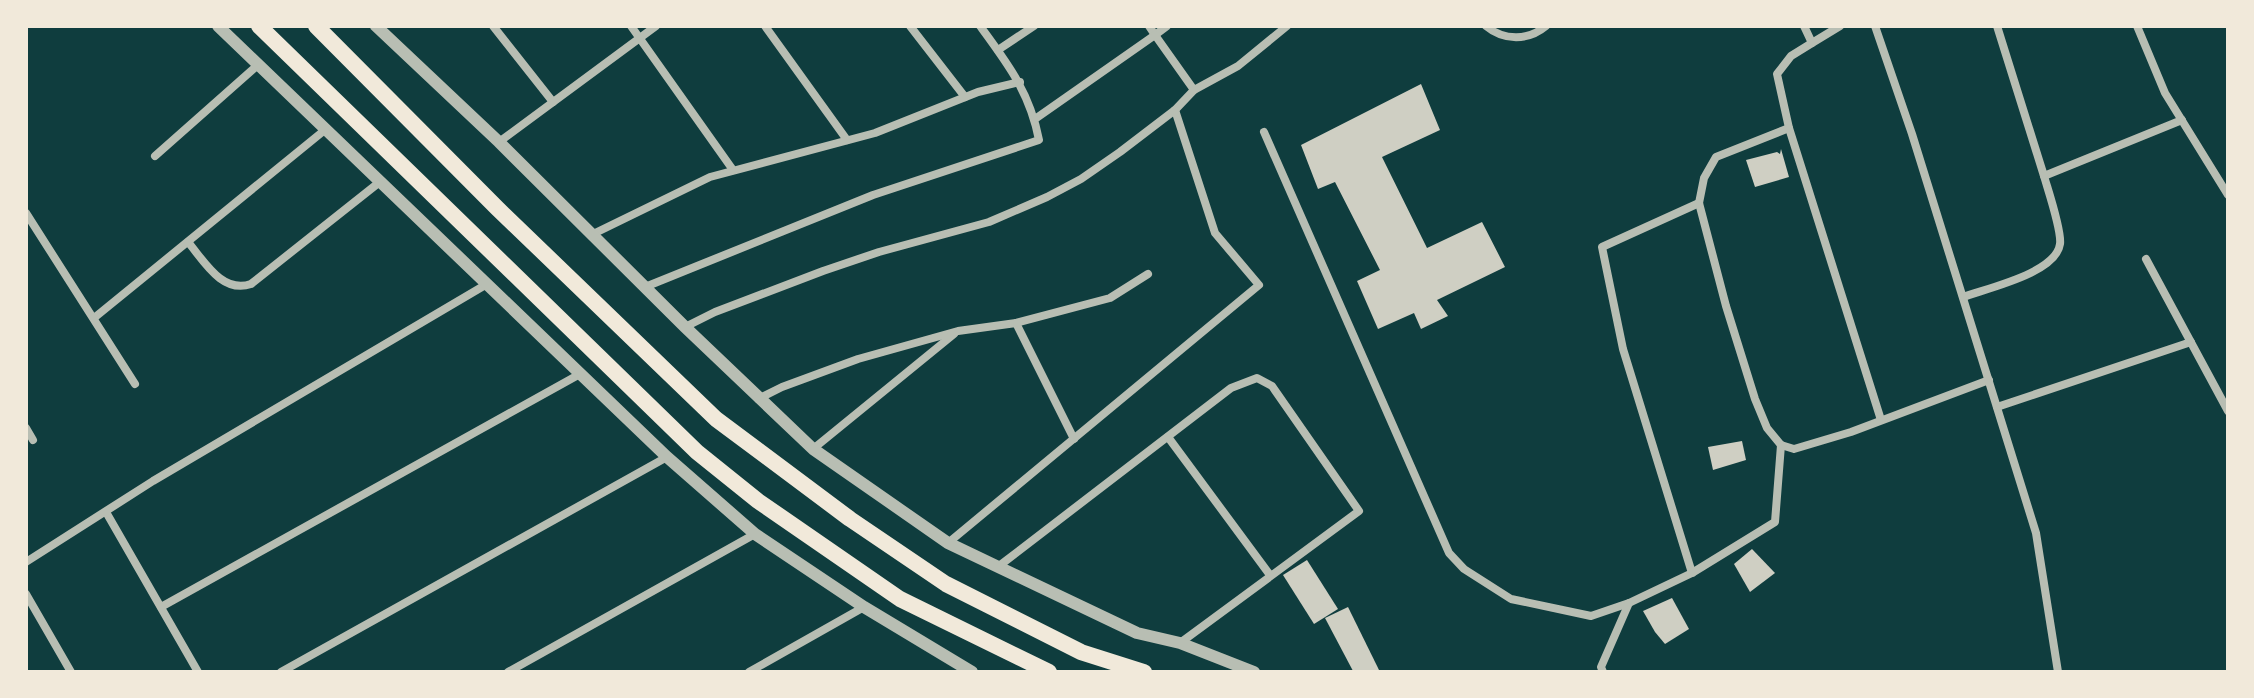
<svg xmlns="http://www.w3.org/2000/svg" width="2254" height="698" font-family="Figtree,sans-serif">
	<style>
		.building { fill: #cfcfc3 }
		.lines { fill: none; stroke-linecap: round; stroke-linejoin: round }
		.minor { stroke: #b8beb3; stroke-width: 8 }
		.tertiary { stroke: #b8beb3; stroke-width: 12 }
		.trunk { stroke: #f1e9da; stroke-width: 16 }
	</style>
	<rect width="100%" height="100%" fill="#0f3d3e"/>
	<g class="building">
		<path d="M1421 84 1440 130 1382 157 1427 248 1482 222 1505 267 1437 300 1448 316 1421 329 1414 313 1378 329 1357 281 1380 270 1335 182 1318 189 1301 145Z"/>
		<path d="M1781 149 1789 177 1755 187 1746 160 1777 152 1780 154Z"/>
		<path d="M1742 441 1746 460 1713 470 1708 447Z"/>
		<path d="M1752 549 1775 573 1750 592 1734 564Z"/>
		<path d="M1307 560 1338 609 1314 624 1283 575Z"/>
		<path d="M1672 598 1689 629 1665 644 1655 632 1643 611Z"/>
		<path d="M1348 607 1380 672 1353 671 1325 618Z"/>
	</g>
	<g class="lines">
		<g class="minor">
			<path d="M493 26 553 102"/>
			<path d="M631 26 733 170"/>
			<path d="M765 26 847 140"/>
			<path d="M910 26 965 97"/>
			<path d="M1149 26 1155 35 1167 26"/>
			<path d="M1486 26C1504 41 1528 41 1546 26"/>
			<path d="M1804 26 1812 43 1791 56 1777 74 1789 128 1716 157 1704 178 1699 203 1726 306 1755 399 1767 428 1781 445 1794 449 1851 432 1989 380"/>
			<path d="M1875 26 1912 134 2036 533 2058 672"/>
			<path d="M1997 26 2044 176 2182 120"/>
			<path d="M2137 26 2165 93 2228 195"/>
			<path d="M1812 43 1840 26"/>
			<path d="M998 50 1034 26"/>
			<path d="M1035 119 1155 35 1194 90"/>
			<path d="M1789 128 1881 420"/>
			<path d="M1264 132 1449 553 1464 569 1511 599 1591 616 1629 603"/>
			<path d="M499 142 656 26"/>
			<path d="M155 156 259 64"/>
			<path d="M26 213 135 384"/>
			<path d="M591 235 710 177 875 133 978 92 1020 82"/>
			<path d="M188 242C204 261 222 294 251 284L381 181"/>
			<path d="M2146 259 2228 411"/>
			<path d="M645 287 873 195 1039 140C1030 93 1008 64 980 26"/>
			<path d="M1963 297C1988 288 2056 273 2060 244 2062 231 2048 190 2044 176"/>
			<path d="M94 318 326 129"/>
			<path d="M1016 323 1074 439"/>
			<path d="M685 327 715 312 823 271 879 252 989 222 1047 197 1081 179 1120 152 1175 110 1194 90 1238 66 1287 26"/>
			<path d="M758 399 782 387 858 359 958 331 1016 323 1110 298 1148 274"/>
			<path d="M1997 407 2191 342"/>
			<path d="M26 428 33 440"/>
			<path d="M1168 437 1270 575"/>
			<path d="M813 449 954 334"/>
			<path d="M106 512 198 672"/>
			<path d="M948 543 1259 285 1215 233 1175 110"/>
			<path d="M26 562 153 481 487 284"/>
			<path d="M999 566 1231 388 1257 378 1272 386 1359 511 1180 643"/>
			<path d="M1692 573 1623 349 1602 247 1699 203"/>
			<path d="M26 594 71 672"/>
			<path d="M161 607 580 374"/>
			<path d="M281 672 667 457"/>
			<path d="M508 672 755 534"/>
			<path d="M749 672 864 607"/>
			<path d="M1603 672 1601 667 1629 603 1692 573 1775 522 1781 445"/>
		</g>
		<g class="tertiary">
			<path d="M218 26 667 457 755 534 864 607 972 672"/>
			<path d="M376 26 499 142 685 327 813 449 948 543 1137 633 1180 643 1254 672"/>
		</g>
		<g class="trunk">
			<path d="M259 26 697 452 758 501 900 599 1049 672"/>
			<path d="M316 26 497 208 716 419 850 519 946 584 1081 652 1144 672"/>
		</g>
	</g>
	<rect width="2254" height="698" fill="none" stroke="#f1e9da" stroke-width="56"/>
</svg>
